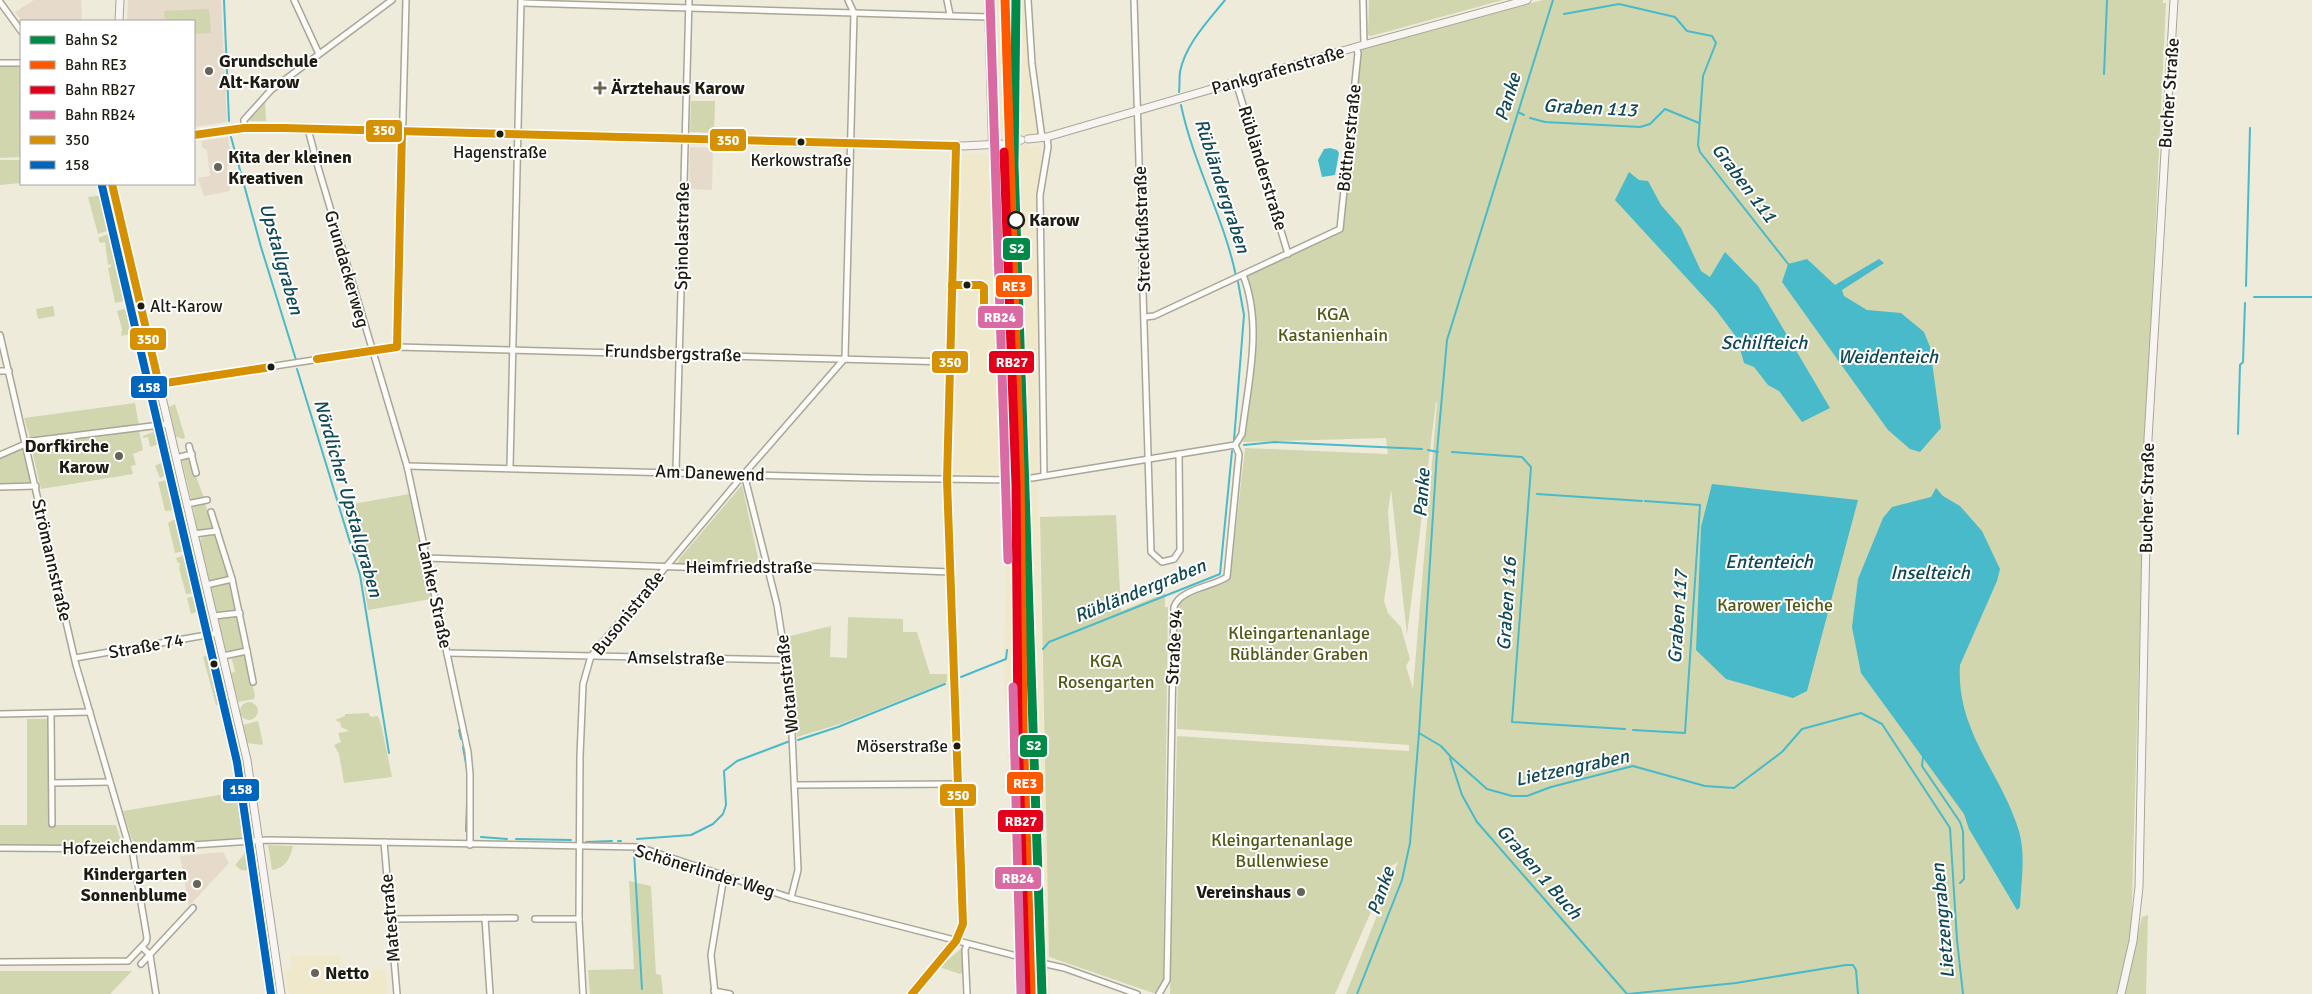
<svg xmlns="http://www.w3.org/2000/svg" width="2312" height="994" font-family="Signika,sans-serif">
	<style>
		.built { fill: #efe8cb }
		.education { fill: #e6daca }
		.green { fill: #d2d6ae; fill-rule: evenodd }
		.water { fill: #48baca }
		.lines { fill: none; stroke-linecap: round; stroke-linejoin: round }
		.stream { stroke: #48baca; stroke-width: 2 }
		.street-tunnel { stroke: #c5c1b2; stroke-width: 5; stroke-dasharray: 5 2.5; stroke-linecap: butt }
		.secondary-tunnel { stroke: #c5c1b2; stroke-width: 7; stroke-dasharray: 7 3.5; stroke-linecap: butt }
		.street-casing { stroke: #a9a699; stroke-width: 8 }
		.secondary-casing { stroke: #a9a699; stroke-width: 9 }
		.street { stroke: #fdfcf9; stroke-width: 5 }
		.secondary { stroke: #f8f4f1; stroke-width: 7 }
		.rail-casing { stroke: #d4d2ce; stroke-width: 4 }
		.rail { stroke: #fff; stroke-width: 2; stroke-dasharray: 5.5; stroke-linecap: butt }
		.bus-1-casing { stroke: #fff; stroke-width: 11 }
		.bus-2-casing { stroke: #fff; stroke-width: 11 }
		.bus-1 { stroke: #d69102; stroke-width: 8 }
		.bus-2 { stroke: #0065bd; stroke-width: 8 }
		.rail-1-casing { stroke: #fff; stroke-width: 12 }
		.rail-2-casing { stroke: #fff; stroke-width: 12 }
		.rail-3-casing { stroke: #fff; stroke-width: 12 }
		.rail-4-casing { stroke: #fff; stroke-width: 12 }
		.rail-1 { stroke: #018a47; stroke-width: 9 }
		.rail-2 { stroke: #ff5900; stroke-width: 9 }
		.rail-3 { stroke: #e2001a; stroke-width: 9 }
		.rail-4 { stroke: #da6ba2; stroke-width: 9 }
		.poi-dot { fill: #676457; stroke: #fff; stroke-width: 2 }
		.bus-dot { fill: #1e1b10; stroke: #fff; stroke-width: 2 }
		.stop-dot { fill: #fff; stroke: #1e1b10; stroke-width: 2.5 }
		.labels { text-anchor: middle; dominant-baseline: central; stroke-width: 4; stroke-linejoin: round; paint-order: stroke }
		.bus-label { font-size: 17px; fill: #1e1b10; stroke: #fff }
		.poi-label { font-size: 18px; font-weight: bold; fill: #1e1b10; stroke: #fff; text-anchor: start }
		.street-label { font-size: 18px; fill: #1e1b10; stroke: #fff }
		.stop-label { font-size: 18px; font-weight: bold; fill: #1e1b10; stroke: #fff; text-anchor: start }
		.park-label { font-size: 18px; fill: #505814; stroke: #fff }
		.water-label { font-size: 19px; font-style: italic; fill: #104955; stroke: #fff }
		.line-badge { stroke: #fff; stroke-width: 2 }
		.badge-label { font-size: 14px; text-anchor: middle; font-weight: bold; fill: #fff }
	</style>
	<rect width="100%" height="100%" fill="#efebda"/>
	<g class="built">
		<path d="M992 0H1026L1031 79 1038 133V135L1028 137V145L1030 147 1039 146 1041 155 1036 406 1050 994H1016L1007 751 1010 725 1014 724V708L1013 706 1005 707 1004 641 1006 587 1004 488 1011 484V475L954 473 962 154 1001 155V136H997Z"/>
		<path d="M290 956H339L341 970H386L388 994H289L285 970H292Z"/>
	</g>
	<g class="education">
		<path d="M34 0H81L82 21H22L15 12Z"/>
		<path d="M128 0H221L227 122 194 127V21H127Z"/>
		<path d="M228 137 232 165 227 166 230 191 204 196 198 178 210 176 207 150 202 147 201 141Z"/>
		<path d="M690 147 713 148 712 190 689 189Z"/>
		<path d="M223 852 229 863 189 906 180 856Z"/>
	</g>
	<g class="green">
		<path d="M1369 0H1503L1371 36 1368 35Z"/>
		<path d="M1543 0H2163V3H2166L2145 446 2131 936 2117 994H1346L1398 862 1391 866 1335 994H1170L1177 736 1409 751V745L1177 729 1179 601 1230 580 1245 448 1388 454 1386 438 1243 442 1256 337 1253 301 1247 276 1342 232 1361 49ZM1436 402 1437 403 1413 689 1406 666 1410 659 1401 627 1388 613 1384 601 1391 554 1388 512 1391 489 1407 635Z"/>
		<path d="M209 9 211 33 194 34V21H165L164 11Z"/>
		<path d="M0 66H21V157L0 158Z"/>
		<path d="M691 101H715L714 133 690 132Z"/>
		<path d="M265 102 266 121H250V119Z"/>
		<path d="M0 160H21V183L0 185Z"/>
		<path d="M106 195 113 229 98 234 88 197Z"/>
		<path d="M113 232 120 260 117 262 118 265H121L130 300 115 303 108 268 111 267V264L108 265 105 242 100 243 98 238Z"/>
		<path d="M53 306 55 316 38 319 36 309Z"/>
		<path d="M131 307 133 315 129 316 130 320 134 319 138 336 130 334 121 336 122 329 117 311Z"/>
		<path d="M135 403 139 426 30 438 24 418Z"/>
		<path d="M175 404 185 437 184 439 176 437 169 407Z"/>
		<path d="M159 428 163 443 150 447 148 437 143 438V436L153 432 152 429Z"/>
		<path d="M139 430 143 450 133 454 136 465 131 466 133 474 41 489 31 446 33 443Z"/>
		<path d="M22 448 25 451 31 481 28 485H0V458Z"/>
		<path d="M165 450 171 474 160 478 155 466 164 461 162 453 157 452Z"/>
		<path d="M189 457 204 498 193 501 191 499 182 461Z"/>
		<path d="M171 479 178 510 165 511 158 482Z"/>
		<path d="M742 485 760 567 676 565 680 558Z"/>
		<path d="M409 494 431 599 368 610 362 575 342 506Z"/>
		<path d="M204 502 214 527 213 530 201 531 197 529 193 507 194 504Z"/>
		<path d="M1116 515 1121 611 1165 593V607H1168L1163 981 1156 994 1049 957 1040 517Z"/>
		<path d="M180 516 188 550 175 553 168 523Z"/>
		<path d="M214 534 217 536 229 576 227 579 212 582 209 580 200 541 202 536Z"/>
		<path d="M188 554 198 593 186 594 179 568 180 563H178L176 558Z"/>
		<path d="M229 582 238 609 236 612 222 614 216 611 211 588Z"/>
		<path d="M199 595 202 610 191 614 187 598Z"/>
		<path d="M237 615 245 647 244 650 226 652 218 619Z"/>
		<path d="M848 617 903 619V632H917L930 674H947V682L843 723 797 737 792 669 786 637 831 626 830 657 847 658Z"/>
		<path d="M212 653 227 714 222 715 219 705H216L203 657Z"/>
		<path d="M245 654 247 655 255 696 254 699 238 702 231 673 235 672 231 656Z"/>
		<circle cx="249" cy="711" r="9"/>
		<path d="M368 713 371 717 378 716 381 724 392 777 344 783 339 754 334 745 341 742 338 733 349 731 341 727 340 722 335 720 345 716V714Z"/>
		<path d="M27 719H48L49 825H116L121 841 117 845H0V825H27Z"/>
		<path d="M258 721 263 743 262 745 247 743 243 725Z"/>
		<path d="M230 726 236 752 231 754 223 729Z"/>
		<path d="M240 771 247 829 241 830 242 838 138 845 132 840 123 811 237 792 236 772Z"/>
		<path d="M242 771 245 773 253 836H251Z"/>
		<path d="M268 845 293 846C290 858 286 868 272 870Z"/>
		<path d="M245 853 250 856 253 871 241 870 235 865Z"/>
		<path d="M629 881 651 886 656 974 661 975 663 994H590L588 970 634 969Z"/>
		<path d="M2148 915 2146 994H2124L2142 917Z"/>
		<path d="M962 948 964 972 960 974 939 967Z"/>
		<path d="M0 971H132L110 994H0Z"/>
	</g>
	<g class="water">
		<path d="M1330 148 1337 150 1339 153 1335 175 1322 177 1318 160 1324 149Z"/>
		<path d="M1629 172 1639 180 1648 181 1661 205 1681 228 1701 271 1710 277 1725 252 1758 286 1830 408 1802 422 1779 391 1768 385 1754 367 1744 363 1737 338 1716 310 1615 200Z"/>
		<path d="M1807 259 1835 285 1879 259 1884 263 1842 290 1844 296 1867 310 1901 313 1924 332 1930 347 1941 428 1920 452 1910 449 1888 430 1782 282 1788 264Z"/>
		<path d="M1712 484 1858 500 1807 691 1793 698 1726 679 1696 650 1701 527Z"/>
		<path d="M1936 488 1943 496 1960 506 1982 531 2000 569 1997 581 1960 665C1956 732 2001 772 2019 831 2026 856 2021 882 2020 907L2017 910 1969 829 1964 814 1861 673 1852 627 1858 579 1883 518 1892 507 1931 497Z"/>
	</g>
	<g class="lines">
		<g class="stream">
			<path d="M224 0 229 121"/>
			<path d="M1564 14 1619 4 1675 17 1687 31 1712 36 1716 43 1703 76 1698 145 1700 152 1789 265"/>
			<path d="M2104 74 2107 0"/>
			<path d="M1179 92C1180 85 1179 79 1180 72 1185 45 1208 21 1225 0"/>
			<path d="M1181 105C1193 163 1224 218 1236 276"/>
			<path d="M1518 112 1524 115"/>
			<path d="M1530 118 1545 122 1640 127 1650 124 1665 109 1699 123"/>
			<path d="M231 137 261 247 296 360"/>
			<path d="M2246 286 2250 128"/>
			<path d="M2254 297H2312"/>
			<path d="M297 369 360 575 389 753"/>
			<path d="M2238 434 2240 365 2243 362 2245 303"/>
			<path d="M1234 440 1244 315 1238 282"/>
			<path d="M1244 445 1274 442 1422 449"/>
			<path d="M1428 450 1438 452"/>
			<path d="M1452 452 1522 457 1531 467 1512 722 1625 729"/>
			<path d="M1537 494 1642 501"/>
			<path d="M1043 649 1049 642 1220 574 1232 451"/>
			<path d="M961 677 1006 659 1007 650"/>
			<path d="M459 730 461 739"/>
			<path d="M1633 730 1685 733 1700 505 1645 501"/>
			<path d="M1419 733 1441 746 1451 757 1487 789 1512 796H1527L1551 787 1633 766 1705 786 1734 788 1782 752 1802 729 1861 713 1882 724 1950 828 1957 940 1963 994"/>
			<path d="M798 740 838 727 945 684"/>
			<path d="M463 747 467 769V788"/>
			<path d="M1923 757 1922 766 1960 822 1963 831 1964 879 1960 883"/>
			<path d="M1450 758 1462 795 1477 822 1627 994"/>
			<path d="M466 831 467 802"/>
			<path d="M481 837 507 839"/>
			<path d="M516 839 571 840"/>
			<path d="M637 839 691 835 713 824 723 814 726 805 724 771 737 761 790 741"/>
			<path d="M618 841H621"/>
			<path d="M586 842 612 841"/>
			<path d="M634 852 642 989"/>
			<path d="M1357 994 1402 880 1410 843 1419 733 1437 452 1447 340 1553 0"/>
			<path d="M1628 994 1736 983 1846 965H1853L1856 970 1858 994"/>
		</g>
		<g class="street-tunnel">
			<path d="M1013 480 1032 478"/>
			<path d="M1024 958 1046 964"/>
		</g>
		<path class="secondary-tunnel" d="M1001 144 1016 141"/>
		<g class="street-casing">
			<g id="street">
				<path d="M294 0 319 54"/>
				<path d="M947 0 950 15"/>
				<path d="M988 0 992 146"/>
				<path d="M1028 0 1032 64 1042 138"/>
				<path d="M1134 0 1151 552 1162 562 1174 559 1180 550 1179 454"/>
				<path d="M1363 0 1364 45"/>
				<path d="M0 2 21 31"/>
				<path d="M523 3 988 17"/>
				<path d="M0 63H21"/>
				<path d="M1236 82 1288 254"/>
				<path d="M244 128V120L271 90 392 0"/>
				<path d="M308 129 318 167 407 466 468 752 470 774V845"/>
				<path d="M1145 317 1154 316 1340 229 1358 53 1356 47"/>
				<path d="M0 335 76 665 128 843 132 849 147 938 146 942 128 961 0 962"/>
				<path d="M397 347 406 0"/>
				<path d="M845 358 854 13 848 0"/>
				<path d="M0 371H9"/>
				<path d="M159 384 397 347 950 362"/>
				<path d="M1235 445 1242 434C1248 383 1263 325 1243 275"/>
				<path d="M189 446 196 473"/>
				<path d="M0 455 32 441 168 424"/>
				<path d="M176 458 192 454"/>
				<path d="M407 466 868 478 1013 480"/>
				<path d="M510 467 521 0"/>
				<path d="M676 471 689 0"/>
				<path d="M744 474 777 605 790 688 798 870 791 898"/>
				<path d="M1044 475 1040 195 1048 147 1047 137"/>
				<path d="M1032 478 1235 445"/>
				<path d="M0 487 36 486"/>
				<path d="M187 504 207 500"/>
				<path d="M211 512 232 579 247 651"/>
				<path d="M194 534 217 531"/>
				<path d="M427 558 679 567 762 569 800 566 950 572"/>
				<path d="M206 585 232 579"/>
				<path d="M214 616 240 613"/>
				<path d="M447 653 786 660"/>
				<path d="M223 656 247 651 253 682"/>
				<path d="M75 658 218 633"/>
				<path d="M0 714 90 712"/>
				<path d="M51 714 52 824"/>
				<path d="M52 783 110 782"/>
				<path d="M796 785 958 784"/>
				<path d="M384 842 397 994"/>
				<path d="M0 848 132 849 268 840 639 847 791 898 1024 958"/>
				<path d="M485 918 490 994"/>
				<path d="M390 919 515 918"/>
				<path d="M535 919H579"/>
				<path d="M142 947 150 955 156 994"/>
				<path d="M141 964 193 908"/>
				<path d="M1046 964 1064 968 1137 994"/>
				<path d="M714 991 730 994"/>
				<path d="M583 994 579 919 580 756 583 684 591 656 744 474 845 358"/>
				<path d="M715 994 711 955 724 876"/>
				<path d="M967 994 965 950 967 944"/>
				<path d="M1159 994 1167 980 1174 607C1180 589 1212 587 1227 577L1239 454 1235 445"/>
			</g>
		</g>
		<g class="secondary-casing">
			<g id="secondary">
				<path d="M119 21 120 0"/>
				<path d="M194 135 244 128H284L805 143 963 146 1001 144"/>
				<path d="M1028 139 1047 137 1356 47 1527 0"/>
				<path d="M1016 141 1021 140"/>
				<path d="M112 184 247 760 281 994"/>
				<path d="M912 994C925 973 960 945 963 924L947 480 956 146"/>
				<path d="M2121 994 2133 941 2139 887 2148 439 2174 0"/>
			</g>
		</g>
		<use href="#street" class="street"/>
		<use href="#secondary" class="secondary"/>
		<g class="rail-casing">
			<path id="rail" d="M1018 560V688L1027 994"/>
		</g>
		<use href="#rail" class="rail"/>
		<g class="bus-1-casing">
			<g id="bus-1">
				<path d="M194 135 244 128H284L956 146"/>
				<path d="M112 184 159 384 271 367"/>
				<path d="M952 285H981L984 287V320"/>
				<path d="M317 359 397 347 402 132"/>
				<path d="M912 994 956 941 963 924 947 480 956 146"/>
			</g>
		</g>
		<g class="bus-2-casing">
			<path id="bus-2" d="M102 186 237 762 271 994"/>
		</g>
		<use href="#bus-1" class="bus-1"/>
		<use href="#bus-2" class="bus-2"/>
		<g class="rail-1-casing">
			<path id="rail-1" d="M1016 0 1014 165 1042 994"/>
		</g>
		<g class="rail-2-casing">
			<path id="rail-2" d="M1005 0 1020 471 1023 723 1031 994"/>
		</g>
		<g class="rail-3-casing">
			<path id="rail-3" d="M1004 152 1016 485 1018 730 1026 994"/>
		</g>
		<g class="rail-4-casing">
			<g id="rail-4">
				<path d="M990 0 1008 560"/>
				<path d="M1013 687 1021 994"/>
			</g>
		</g>
		<use href="#rail-1" class="rail-1"/>
		<use href="#rail-2" class="rail-2"/>
		<use href="#rail-3" class="rail-3"/>
		<use href="#rail-4" class="rail-4"/>
	</g>
	<g class="poi-dot">
		<circle cx="209" cy="71" r="5"/>
		<path d="M597.5 80.5h5v5h5v5h-5v5h-5v-5h-5v-5h5z"/>
		<circle cx="218" cy="167" r="5"/>
		<circle cx="119" cy="456" r="5"/>
		<circle cx="197" cy="884" r="5"/>
		<circle cx="1301" cy="892" r="5"/>
		<circle cx="315" cy="973" r="5"/>
	</g>
	<g class="bus-dot">
		<circle cx="500" cy="134" r="4.5"/>
		<circle cx="801" cy="142" r="4.5"/>
		<circle cx="967" cy="285" r="4.5"/>
		<circle cx="141" cy="306" r="4.5"/>
		<circle cx="271" cy="367" r="4.5"/>
		<circle cx="214" cy="664" r="4.5"/>
		<circle cx="957" cy="746" r="4.5"/>
	</g>
	<circle class="stop-dot" cx="1016" cy="220" r="8"/>
	<g class="labels">
		<g class="bus-label">
			<text x="500" y="152">Hagenstraße</text>
			<text x="801" y="160">Kerkowstraße</text>
			<text x="150" y="306" text-anchor="start">Alt-Karow</text>
			<text x="948" y="746" text-anchor="end">Möserstraße</text>
		</g>
		<g class="poi-label">
			<text x="219" y="61">Grundschule<tspan x="219" dy="21">Alt-Karow</tspan></text>
			<text x="611" y="88">Ärztehaus Karow</text>
			<text x="228" y="157">Kita der kleinen<tspan x="228" dy="21">Kreativen</tspan></text>
			<text x="109" y="446" text-anchor="end">Dorfkirche<tspan x="109" dy="21">Karow</tspan></text>
			<text x="187" y="874" text-anchor="end">Kindergarten<tspan x="187" dy="21">Sonnenblume</tspan></text>
			<text x="1291" y="892" text-anchor="end">Vereinshaus</text>
			<text x="325" y="973">Netto</text>
		</g>
		<g class="street-label">
			<text transform="translate(1278 70) rotate(-16)">Pankgrafenstraße</text>
			<text transform="translate(2169 93) rotate(-86)">Bucher Straße</text>
			<text transform="translate(1349 138) rotate(-84)">Böttnerstraße</text>
			<text transform="translate(1263 168) rotate(73)">Rübländerstraße</text>
			<text transform="translate(1142 229) rotate(-92)">Streckfußstraße</text>
			<text transform="translate(682 236) rotate(-89)">Spinolastraße</text>
			<text transform="translate(347 269) rotate(74)">Grundackerweg</text>
			<text transform="translate(673 353) rotate(2)">Frundsbergstraße</text>
			<text transform="translate(710 473) rotate(2)">Am Danewend</text>
			<text transform="translate(2147 498) rotate(-89)">Bucher Straße</text>
			<text transform="translate(52 560) rotate(77)">Strömannstraße</text>
			<text x="749" y="567">Heimfriedstraße</text>
			<text transform="translate(435 595) rotate(78)">Lanker Straße</text>
			<text transform="translate(628 613) rotate(-51)">Busonistraße</text>
			<text transform="translate(146 646) rotate(-10)">Straße 74</text>
			<text transform="translate(1174 647) rotate(-87)">Straße 94</text>
			<text transform="translate(676 658) rotate(1)">Amselstraße</text>
			<text transform="translate(787 684) rotate(-96)">Wotanstraße</text>
			<text transform="translate(129 847) rotate(-1)">Hofzeichendamm</text>
			<text transform="translate(705 871) rotate(17)">Schönerlinder Weg</text>
			<text transform="translate(390 918) rotate(-95)">Matestraße</text>
		</g>
		<g class="stop-label">
			<text x="1029" y="220">Karow</text>
		</g>
		<g class="park-label">
			<text x="1333" y="314">KGA<tspan x="1333" dy="21">Kastanienhain</tspan></text>
			<text x="1775" y="605">Karower Teiche</text>
			<text x="1299" y="633">Kleingartenanlage<tspan x="1299" dy="21">Rübländer Graben</tspan></text>
			<text x="1106" y="661">KGA<tspan x="1106" dy="21">Rosengarten</tspan></text>
			<text x="1282" y="840">Kleingartenanlage<tspan x="1282" dy="21">Bullenwiese</tspan></text>
		</g>
		<g class="water-label">
			<text transform="translate(1508 97) rotate(-73)">Panke</text>
			<text transform="translate(1590 108) rotate(3)">Graben 113</text>
			<text transform="translate(1744 183) rotate(53)">Graben 111</text>
			<text transform="translate(1222 186) rotate(72)">Rübländergraben</text>
			<text transform="translate(281 259) rotate(74)">Upstallgraben</text>
			<text x="1764" y="343">Schilfteich</text>
			<text x="1888" y="357">Weidenteich</text>
			<text transform="translate(1422 493) rotate(-86)">Panke</text>
			<text transform="translate(348 498) rotate(74)">Nördlicher Upstallgraben</text>
			<text x="1769" y="562">Ententeich</text>
			<text x="1930" y="573">Inselteich</text>
			<text transform="translate(1140 591) rotate(-22)">Rübländergraben</text>
			<text transform="translate(1507 604) rotate(-86)">Graben 116</text>
			<text transform="translate(1678 617) rotate(-86)">Graben 117</text>
			<text transform="translate(1572 768) rotate(-12)">Lietzengraben</text>
			<text transform="translate(1539 872) rotate(49)">Graben 1 Buch</text>
			<text transform="translate(1381 891) rotate(-71)">Panke</text>
			<text transform="translate(1943 921) rotate(-95)">Lietzengraben</text>
		</g>
	</g>
	<g class="line-badge">
		<rect x="365" y="119" width="38" height="24" rx="5" fill="#d69102"/>
		<rect x="709" y="128" width="38" height="24" rx="5" fill="#d69102"/>
		<rect x="1002" y="237" width="29" height="24" rx="5" fill="#018a47"/>
		<rect x="995" y="274" width="38" height="24" rx="5" fill="#ff5900"/>
		<rect x="977" y="305" width="47" height="24" rx="5" fill="#da6ba2"/>
		<rect x="129" y="327" width="38" height="24" rx="5" fill="#d69102"/>
		<rect x="931" y="350" width="38" height="24" rx="5" fill="#d69102"/>
		<rect x="988" y="350" width="47" height="24" rx="5" fill="#e2001a"/>
		<rect x="130" y="375" width="38" height="24" rx="5" fill="#0065bd"/>
		<rect x="1019" y="734" width="29" height="24" rx="5" fill="#018a47"/>
		<rect x="1006" y="771" width="38" height="24" rx="5" fill="#ff5900"/>
		<rect x="222" y="778" width="38" height="24" rx="5" fill="#0065bd"/>
		<rect x="939" y="783" width="38" height="24" rx="5" fill="#d69102"/>
		<rect x="997" y="809" width="47" height="24" rx="5" fill="#e2001a"/>
		<rect x="994" y="866" width="48" height="24" rx="5" fill="#da6ba2"/>
	</g>
	<g class="badge-label">
		<text x="384" y="135">350</text>
		<text x="728" y="145">350</text>
		<text x="1017" y="253">S2</text>
		<text x="1014" y="291">RE3</text>
		<text x="1000" y="322">RB24</text>
		<text x="148" y="344">350</text>
		<text x="950" y="367">350</text>
		<text x="1012" y="367">RB27</text>
		<text x="149" y="392">158</text>
		<text x="1034" y="750">S2</text>
		<text x="1025" y="788">RE3</text>
		<text x="241" y="794">158</text>
		<text x="958" y="800">350</text>
		<text x="1021" y="826">RB27</text>
		<text x="1018" y="883">RB24</text>
	</g>
	<rect x="20" y="20" width="175" height="165" fill="#ffffff" stroke="#a5a49f"/>
	<rect x="30" y="36" width="25" height="8" fill="#018a47" stroke="#a5a49f"/>
	<text x="65" y="45" font-size="15" fill="#1e1b10">Bahn S2</text>
	<rect x="30" y="61" width="25" height="8" fill="#ff5900" stroke="#a5a49f"/>
	<text x="65" y="70" font-size="15" fill="#1e1b10">Bahn RE3</text>
	<rect x="30" y="86" width="25" height="8" fill="#e2001a" stroke="#a5a49f"/>
	<text x="65" y="95" font-size="15" fill="#1e1b10">Bahn RB27</text>
	<rect x="30" y="111" width="25" height="8" fill="#da6ba2" stroke="#a5a49f"/>
	<text x="65" y="120" font-size="15" fill="#1e1b10">Bahn RB24</text>
	<rect x="30" y="136" width="25" height="8" fill="#d69102" stroke="#a5a49f"/>
	<text x="65" y="145" font-size="15" fill="#1e1b10">350</text>
	<rect x="30" y="161" width="25" height="8" fill="#0065bd" stroke="#a5a49f"/>
	<text x="65" y="170" font-size="15" fill="#1e1b10">158</text>
</svg>
